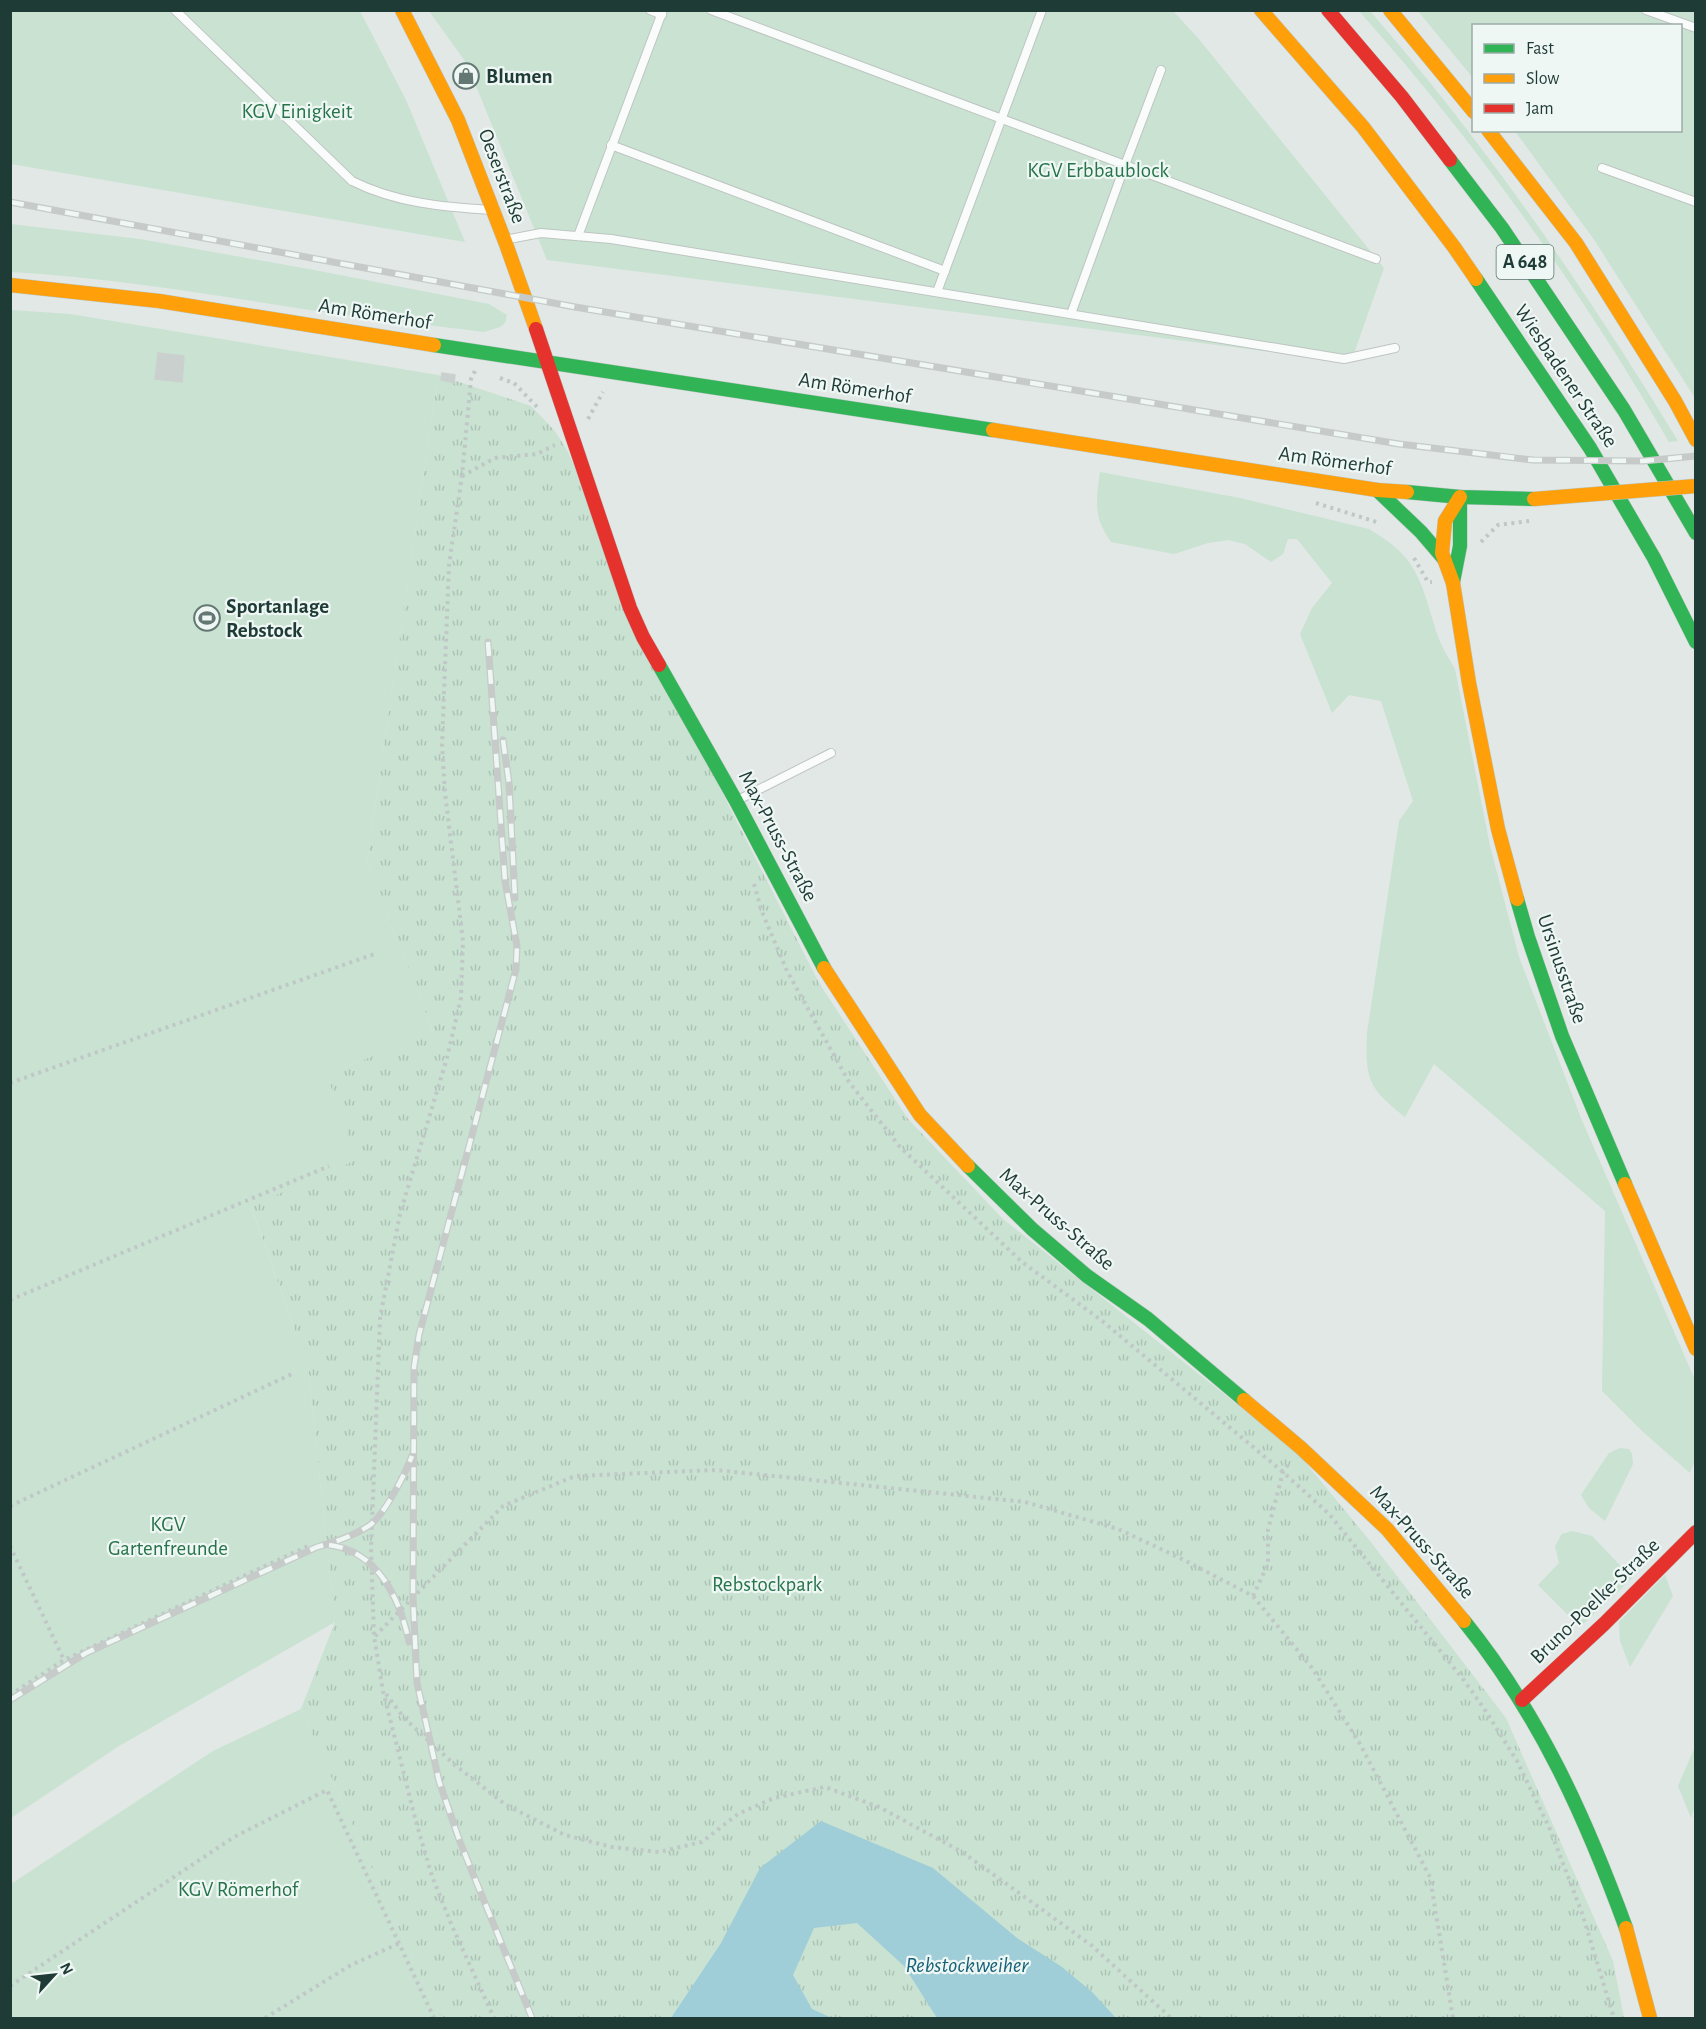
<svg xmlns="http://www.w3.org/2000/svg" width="1706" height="2029" font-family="'Alegreya Sans',sans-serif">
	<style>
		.green { fill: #c9e2d2 }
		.park { fill: url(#park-tufts) }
		.water { fill: #9fcdd8 }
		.building { fill: #cad0ce; stroke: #cad1ce; stroke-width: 1.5 }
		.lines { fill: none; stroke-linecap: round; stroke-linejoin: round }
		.lane-casing { stroke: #bec5c2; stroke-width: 10 }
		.fast-casing { stroke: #bdc6c3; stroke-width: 15 }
		.slow-casing { stroke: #bdc6c3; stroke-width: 15 }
		.jam-casing { stroke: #bdc6c3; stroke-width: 15 }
		.path { stroke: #bfc8c6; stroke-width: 4; stroke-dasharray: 3 4.5; stroke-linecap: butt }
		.lane { stroke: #fafcfb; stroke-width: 8 }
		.fast { stroke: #30b455; stroke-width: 14 }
		.slow { stroke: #ff9f0a; stroke-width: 14 }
		.jam { stroke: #e5322d; stroke-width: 14 }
		.rail-casing { stroke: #c6cac9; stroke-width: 7 }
		.rail { stroke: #eff7f4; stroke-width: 4.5; stroke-dasharray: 14; stroke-linecap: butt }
		.slow-bridge-casing { stroke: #bdc6c3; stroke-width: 15; stroke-linecap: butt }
		.slow-bridge { stroke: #ff9f0a; stroke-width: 14 }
		.labels { text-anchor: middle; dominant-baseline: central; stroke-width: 4.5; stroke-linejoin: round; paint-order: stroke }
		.shield { fill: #eff7f4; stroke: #5d736f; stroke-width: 1.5 }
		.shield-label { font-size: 20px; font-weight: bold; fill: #1f3b36 }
		.poi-label { font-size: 21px; font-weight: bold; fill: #1f3b36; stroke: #eff7f4; text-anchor: start }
		.park-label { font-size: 21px; fill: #27744a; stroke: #eff7f4 }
		.street-label { font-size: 21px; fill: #1f3b36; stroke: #eff7f4 }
		.water-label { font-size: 22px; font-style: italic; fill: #176279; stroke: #eff7f4 }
	</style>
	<defs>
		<pattern id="park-tufts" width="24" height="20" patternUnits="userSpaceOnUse" patternTransform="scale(1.5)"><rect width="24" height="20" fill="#c9e2d2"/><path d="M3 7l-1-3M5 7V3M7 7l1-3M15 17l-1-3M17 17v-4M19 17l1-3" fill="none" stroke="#acc3b5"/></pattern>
	</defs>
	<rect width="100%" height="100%" fill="#e1e8e5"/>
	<g class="green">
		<path d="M10 11H360L406 100 465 242 11 164Z"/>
		<path d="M429 11H1173L1198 38 1384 268 1351 362 547 260 467 64Z"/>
		<path d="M1359 11H1370C1486 144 1586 290 1678 441L1669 442C1581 290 1476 142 1359 11Z"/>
		<path d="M1418 11H1695V398L1595 241 1515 131 1680 130V26H1474L1473 78Z"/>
		<path d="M10 224 140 239 314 270 489 304 507 315 505 323 500 327 484 332C433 325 381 321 330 313 224 297 118 278 11 272Z"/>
		<path d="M11 310 70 314 438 375 367 862 433 1031 327 1075 357 1160 251 1207 308 1367 335 1622 119 1746 11 1818Z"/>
		<path d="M1100 472 1240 498 1369 529C1382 537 1396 546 1406 558 1426 583 1429 615 1441 644 1445 652 1450 661 1455 669L1490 846 1519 957 1581 1118 1695 1380V1460L1690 1473 1642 1431 1602 1391 1605 1211 1434 1064 1405 1117C1368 1088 1365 1079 1367 1033L1399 821 1413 801 1381 701 1349 695 1332 713 1300 634 1312 608 1332 583 1297 539H1288L1283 554 1271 562 1245 544 1228 540 1208 543 1174 554 1111 542C1093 517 1096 501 1100 472Z"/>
		<path d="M1620 1448 1629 1449 1632 1454 1633 1464 1605 1521 1589 1508 1581 1495 1609 1453Z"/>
		<path d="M1572 1531 1592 1536 1632 1578 1580 1627 1538 1585 1559 1563 1555 1546 1562 1534Z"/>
		<path d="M1665 1575 1673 1596 1630 1667 1620 1641 1619 1622Z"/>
		<path d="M301 1709 403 1938 441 2018H11V1884L213 1751Z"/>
		<path d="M1695 1747V1806L1691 1818 1678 1786Z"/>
	</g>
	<path class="park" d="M438 375 531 406 554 430 567 450 704 757 819 983 908 1119 1003 1219 1296 1451 1370 1541 1506 1718 1613 1961 1624 2018H441L403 1938 301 1709 335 1622 308 1367 251 1206 356 1160 327 1075 433 1031 367 862Z"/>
	<path class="water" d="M821 1821 933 1868 1017 1938 1062 1967 1092 1992 1116 2018H937L904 1966 857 1923 814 1928 793 1975 812 2009 832 2018H671L721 1943 760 1868Z"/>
	<g class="building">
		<path d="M158 353 184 356 182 382 155 379Z"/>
		<path d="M442 373 455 375 454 383 441 380Z"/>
	</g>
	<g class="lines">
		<g class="lane-casing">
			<g id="lane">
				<path d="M175 10 352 181C396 203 443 207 492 210"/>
				<path d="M650 10 662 15"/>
				<path d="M711 10 1376 259"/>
				<path d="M1646 10 1696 28"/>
				<path d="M611 145 945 271"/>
				<path d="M1602 168 1696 202"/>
				<path d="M578 236 663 10"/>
				<path d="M504 240 541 233 611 239 1344 359 1395 348"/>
				<path d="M937 292 1042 10"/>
				<path d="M1071 314 1125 165 1161 70"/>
				<path d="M736 801 831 753"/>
			</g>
		</g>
		<g class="fast-casing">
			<g id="fast">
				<path d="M1450 160 1502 228 1624 410 1696 533"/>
				<path d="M1476 279 1590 448 1654 558 1696 642"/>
				<path d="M434 345 993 430"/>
				<path d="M1377 490 1421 532 1445 560"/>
				<path d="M1407 492 1460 497 1534 499"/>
				<path d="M1453 582 1460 546V497"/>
				<path d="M659 665 736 801 824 968"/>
				<path d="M1517 899 1528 937 1562 1036 1625 1184"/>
				<path d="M968 1166 1032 1229 1087 1276 1148 1319 1244 1400"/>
				<path d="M1464 1621C1539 1714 1585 1816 1626 1928"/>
			</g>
		</g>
		<g class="slow-casing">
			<g id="slow">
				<path d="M402 10 458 120 506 244 536 329"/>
				<path d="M1261 10 1363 127 1454 247 1476 279"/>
				<path d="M1390 10 1474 112"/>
				<path d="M1488 130 1576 243 1675 401 1696 440"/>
				<path d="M10 285 159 301 434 345"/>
				<path d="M993 430 1377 490 1407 492"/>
				<path d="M1460 497 1445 521 1442 553 1453 583 1469 683 1498 829 1517 899"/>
				<path d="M824 968 920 1115 968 1166"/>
				<path d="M1625 1184 1696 1349"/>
				<path d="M1244 1400 1301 1448 1387 1529 1464 1621"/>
				<path d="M1626 1928 1650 2018"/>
			</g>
		</g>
		<g class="jam-casing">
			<g id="jam">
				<path d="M1328 10 1402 97 1450 160"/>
				<path d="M536 329 630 608 643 637 659 665"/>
				<path d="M1522 1700 1604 1624 1696 1532"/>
			</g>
		</g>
		<g class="path">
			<path d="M475 371 471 379 462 476 449 565 442 744 445 793 463 941 461 998 447 1058 400 1214 380 1318 371 1548 374 1636 383 1691 416 1822 432 1876 452 1926 494 2018"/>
			<path d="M500 378 514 383 540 410"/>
			<path d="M588 419 603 392"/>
			<path d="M462 476 495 458 537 454 555 445"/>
			<path d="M1316 503 1380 523"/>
			<path d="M1481 542 1498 525 1529 521"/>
			<path d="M1414 558 1428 582H1432"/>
			<path d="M754 884 762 912 787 971 849 1082 900 1147 1022 1262 1101 1320 1283 1472 1329 1514 1463 1679 1485 1710 1517 1761 1549 1827 1582 1913 1614 2018"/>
			<path d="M10 1083 377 953"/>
			<path d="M10 1300 329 1166"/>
			<path d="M10 1506 294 1373"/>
			<path d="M10 1546 64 1660"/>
			<path d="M1253 1596 1268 1564V1530L1283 1472 1289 1463"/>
			<path d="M375 1636 503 1506 575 1476 716 1470 1025 1502 1118 1529 1180 1558 1253 1596 1312 1668 1360 1744 1430 1877 1453 2018"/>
			<path d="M386 1694 404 1718 455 1765 506 1805 565 1835 612 1847 659 1852 702 1842 738 1814 774 1798 825 1787 879 1807 962 1852 1022 1895 1091 1945 1171 2018"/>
			<path d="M10 1695 64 1660 308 1546"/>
			<path d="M10 1986 234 1837 327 1790 434 2018"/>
			<path d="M265 2018 351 1965 400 1943"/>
		</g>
		<use href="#lane" class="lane"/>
		<use href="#fast" class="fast"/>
		<use href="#slow" class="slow"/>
		<use href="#jam" class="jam"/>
		<g class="rail-casing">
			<g id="rail">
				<path d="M10 202 575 307 1399 444 1533 460 1643 461 1696 456"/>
				<path d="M488 642 505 881 517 946 516 969 419 1335 414 1367 413 1598 417 1683 439 1781 460 1842 532 2018"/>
				<path d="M503 740 509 783 515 898"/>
				<path d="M329 1545C378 1551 400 1599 409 1642"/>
				<path d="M10 1700 86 1653 317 1547C335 1542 354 1536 370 1525 385 1514 405 1474 412 1456"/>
			</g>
		</g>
		<use href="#rail" class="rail"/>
		<g class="slow-bridge-casing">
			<path id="slow-bridge" d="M1534 499 1696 486"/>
		</g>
		<use href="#slow-bridge" class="slow-bridge"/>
	</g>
	<defs>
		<g id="shop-ring" transform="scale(1.35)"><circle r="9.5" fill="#eff7f4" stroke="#637873" stroke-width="1.5"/><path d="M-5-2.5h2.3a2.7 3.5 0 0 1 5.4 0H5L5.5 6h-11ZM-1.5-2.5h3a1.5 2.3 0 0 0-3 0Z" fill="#637873"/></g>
		<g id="stadium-ring" transform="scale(1.35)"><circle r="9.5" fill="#eff7f4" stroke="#637873" stroke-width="1.5"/><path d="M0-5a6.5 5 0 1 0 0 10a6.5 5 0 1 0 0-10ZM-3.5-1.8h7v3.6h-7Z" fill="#637873"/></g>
	</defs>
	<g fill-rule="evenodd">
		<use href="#shop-ring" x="466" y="76"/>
		<use href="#stadium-ring" x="207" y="618"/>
	</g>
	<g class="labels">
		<rect class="shield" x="1496.5" y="245" width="57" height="34" rx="4.5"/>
		<g class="shield-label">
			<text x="1525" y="262">A 648</text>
		</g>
		<g class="poi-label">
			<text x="486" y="76">Blumen</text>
			<text x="226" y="606">Sportanlage<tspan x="226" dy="24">Rebstock</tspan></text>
		</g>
		<g class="park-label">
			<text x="297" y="111">KGV Einigkeit</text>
			<text x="1098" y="170">KGV Erbbaublock</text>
			<text x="168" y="1524">KGV<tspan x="168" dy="24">Gartenfreunde</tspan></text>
			<text x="767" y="1584">Rebstockpark</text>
			<text x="238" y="1889">KGV Römerhof</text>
		</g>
		<g class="street-label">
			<text transform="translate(502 176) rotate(69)">Oeserstraße</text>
			<text transform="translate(375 314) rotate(9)">Am Römerhof</text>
			<text transform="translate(1566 376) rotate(56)">Wiesbadener Straße</text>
			<text transform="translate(855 388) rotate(9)">Am Römerhof</text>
			<text transform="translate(1335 461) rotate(8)">Am Römerhof</text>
			<text transform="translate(778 836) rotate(62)">Max-Pruss-Straße</text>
			<text transform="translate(1562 969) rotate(71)">Ursinusstraße</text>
			<text transform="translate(1057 1219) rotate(41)">Max-Pruss-Straße</text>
			<text transform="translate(1422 1542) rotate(48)">Max-Pruss-Straße</text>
			<text transform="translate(1595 1601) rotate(-44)">Bruno-Poelke-Straße</text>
		</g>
		<g class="water-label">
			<text x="967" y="1965">Rebstockweiher</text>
		</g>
	</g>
	<rect width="1706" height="2029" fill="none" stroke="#1f3b36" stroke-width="24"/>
	<rect x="1472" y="24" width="210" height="108" fill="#eff7f4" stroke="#9caca8" stroke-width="1.5"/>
	<rect x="1484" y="44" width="30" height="9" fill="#30b455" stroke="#9caca8" stroke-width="1.5"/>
	<text x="1526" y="54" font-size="18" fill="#1f3b36">Fast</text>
	<rect x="1484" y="74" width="30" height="9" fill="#ff9f0a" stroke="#9caca8" stroke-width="1.5"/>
	<text x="1526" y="84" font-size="18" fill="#1f3b36">Slow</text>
	<rect x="1484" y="104" width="30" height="9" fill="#e5322d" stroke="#9caca8" stroke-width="1.5"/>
	<text x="1526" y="114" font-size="18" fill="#1f3b36">Jam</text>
	<g transform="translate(54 1975) rotate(63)" stroke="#eff7f4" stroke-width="4.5" paint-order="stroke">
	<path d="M0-4.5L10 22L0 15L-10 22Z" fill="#1f3b36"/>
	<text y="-9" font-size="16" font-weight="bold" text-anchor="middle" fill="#1f3b36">N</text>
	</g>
</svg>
